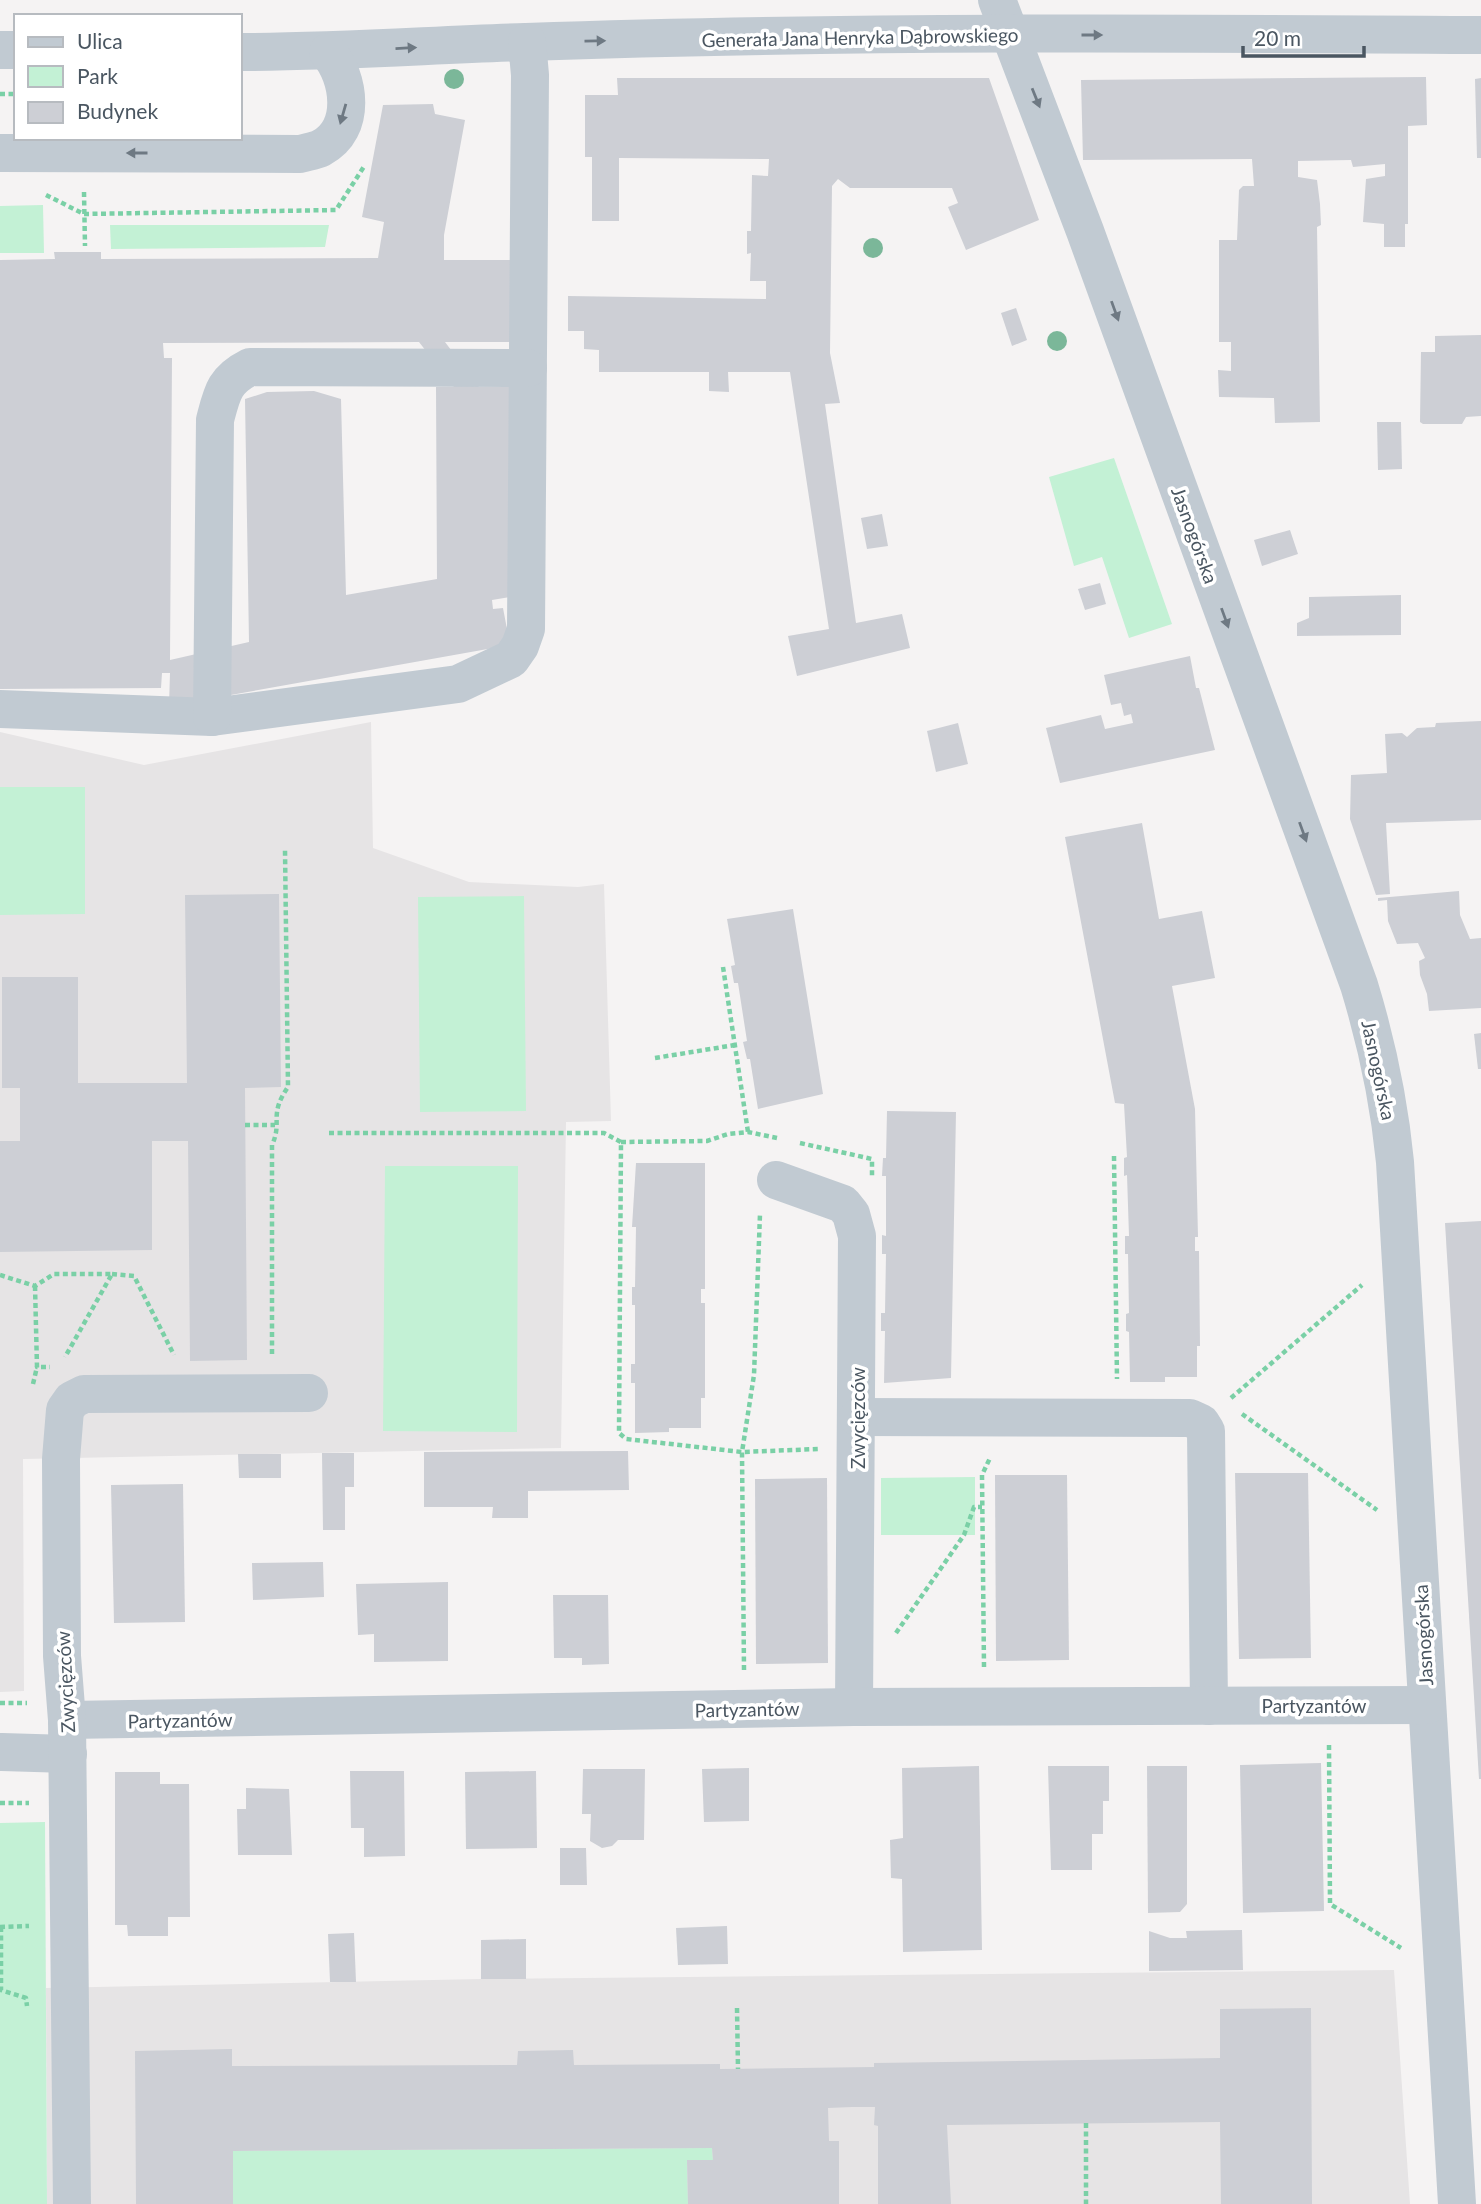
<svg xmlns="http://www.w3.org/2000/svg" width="1481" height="2204" font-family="Lato,sans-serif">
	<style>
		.education { fill: #e6e4e5 }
		.green { fill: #c3f1d5 }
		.building { fill: #cdcfd5; fill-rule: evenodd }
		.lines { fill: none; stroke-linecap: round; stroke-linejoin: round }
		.path { stroke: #7ad0a6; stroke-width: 4.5; stroke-dasharray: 5 3.5; stroke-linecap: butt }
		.minor { stroke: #c1cad2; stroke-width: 38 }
		.tree { fill: #7bb799 }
		.oneway { fill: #6e7983 }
		.labels { text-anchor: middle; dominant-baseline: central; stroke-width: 7; stroke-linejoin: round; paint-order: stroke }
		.street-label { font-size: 19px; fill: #4a5661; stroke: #fff }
	</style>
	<rect width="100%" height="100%" fill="#f5f3f3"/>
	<g class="education">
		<path d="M371 722 373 848 469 882 578 887 604 884 611 1121 566 1122 561 1448 23 1459 24 1691 0 1692V732L144 765Z"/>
		<path d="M1394 1970 1410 2204H47L46 1988 481 1979Z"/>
	</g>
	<g class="green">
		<path d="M43 205 44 253H0V206Z"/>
		<path d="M110 225H329L325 247 111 249Z"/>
		<path d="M1114 458 1172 624 1129 638 1102 557 1074 566 1049 477Z"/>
		<path d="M0 787H85V914L0 915Z"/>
		<path d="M524 896 526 1111 420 1112 418 897Z"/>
		<path d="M385 1166H518L517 1432 383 1431Z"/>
		<path d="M975 1477V1535H881V1478Z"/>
		<path d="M45 1822 47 2204H0V1823Z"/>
		<path d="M712 2148 713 2160 687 2161 688 2204H233V2151Z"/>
	</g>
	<g class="building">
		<path d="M1426 77 1427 125 1408 126V224H1405V247H1384V224L1363 222 1366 179 1385 176V164L1353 167 1351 160 1298 161V177L1317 180 1320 204 1321 225 1317 227 1320 422 1275 423 1274 398 1219 397 1218 370 1231 371V342H1219V240H1237L1239 190 1243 186H1254L1252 159 1083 160 1081 80Z"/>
		<path d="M617 78H989L1039 220 966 250 948 207 958 203 952 188H850L838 179 832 186 830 353 840 403 825 404 856 623 902 614 910 648 797 676 788 636 829 629 790 372H728L729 392 709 391V372H599V350L584 349V331H568V296L766 299V281H750L751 253 747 254V231H751L752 175 768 176 769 159 619 158V221H592V157H585V95H618Z"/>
		<path d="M1481 78V158H1477L1475 79Z"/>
		<path d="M433 104 435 114 465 120 444 235V260H514V342H445L479 387H515L516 596 492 600 493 609 503 608 510 645 169 706 170 673H162L161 688 0 689V260L55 259 54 252H101V259L378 258 384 222 362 217 383 105ZM419 342 454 387H436L437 579 346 595 341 399 314 391 267 392 245 399 249 642 170 660 172 358H164L163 343Z"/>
		<path d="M1016 308 1027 340 1012 346 1001 313Z"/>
		<path d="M1481 335V416L1466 417 1462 424H1423L1420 422 1421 352H1435V336Z"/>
		<path d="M1377 422H1401L1402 469 1378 470Z"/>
		<path d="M882 514 888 546 867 549 861 518Z"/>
		<path d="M1290 530 1298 554 1262 566 1254 540Z"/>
		<path d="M1100 583 1106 604 1085 610 1078 589Z"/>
		<path d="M1401 595V635L1297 636V623L1309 618V597Z"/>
		<path d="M1190 656 1196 688H1199L1215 750 1060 783 1046 728 1101 715 1105 729 1133 723 1131 714 1124 716 1121 703 1111 705 1104 675Z"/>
		<path d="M1481 721V820L1386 823 1390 894 1376 895 1350 819 1351 775 1387 773 1385 734 1402 733 1407 737 1417 728 1435 727 1436 723Z"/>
		<path d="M958 723 968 764 936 772 927 731Z"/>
		<path d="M1142 823 1159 919 1202 911 1215 978 1172 986 1195 1109 1198 1237H1195V1251H1199L1200 1346H1197V1377H1165V1382H1130L1129 1332 1126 1331V1314L1129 1313 1128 1254H1125V1236H1129L1127 1175 1124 1176V1158L1127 1157 1124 1104 1115 1103 1065 837Z"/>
		<path d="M1459 891 1460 915 1470 939 1481 938V1008L1429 1011 1427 994 1420 975 1419 961 1425 958 1418 943 1397 944 1388 921 1387 900 1378 901V898Z"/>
		<path d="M279 894 281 1087 245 1088 247 1360 190 1361 188 1141H152V1250L0 1252V1141H20V1088H2V977H78V1083H187L185 895Z"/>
		<path d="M793 909 823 1094 758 1109 750 1059H747L743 1042 747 1041 738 983H734L731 966 735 965 727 919Z"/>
		<path d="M1481 1033V1069H1478L1474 1034Z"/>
		<path d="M887 1111 956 1112 951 1378 884 1383 885 1331H881V1313H885L886 1254H882V1235L886 1236V1176H882L883 1158H886Z"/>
		<path d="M636 1163H705V1289H701V1303H705V1398H701V1428H669V1432L635 1433V1383H631V1364H635V1305H632V1287H635L636 1227H632Z"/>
		<path d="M1481 1221V1779H1479L1445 1223Z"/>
		<path d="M628 1451 629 1490 528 1491V1518H492L493 1507H424V1452Z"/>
		<path d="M322 1453H354V1487H345V1530H323Z"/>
		<path d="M238 1454H281V1478H239Z"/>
		<path d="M1235 1473H1308L1311 1658 1239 1659Z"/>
		<path d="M995 1475H1067L1069 1660 996 1661Z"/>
		<path d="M827 1478 828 1663 756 1664 755 1479Z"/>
		<path d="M183 1484 185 1622 114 1623 111 1485Z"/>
		<path d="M323 1562 324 1597 253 1600 252 1563Z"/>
		<path d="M448 1582V1661L374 1662V1634L358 1635 356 1584Z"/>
		<path d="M553 1595H608L609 1664 582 1665V1658H554Z"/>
		<path d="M1321 1763 1324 1911 1243 1913 1240 1765Z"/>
		<path d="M979 1766 982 1950 903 1952 902 1879 891 1878 890 1840 903 1838 902 1768Z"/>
		<path d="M1048 1766H1109V1801H1103V1834H1092V1870H1051Z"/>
		<path d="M1147 1766H1187V1904L1180 1912 1148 1913Z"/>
		<path d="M749 1768V1821L704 1822 702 1769Z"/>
		<path d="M583 1769H645L644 1840H618L612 1846 602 1848 590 1841 591 1814H582Z"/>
		<path d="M350 1771H404L405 1856 364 1857V1828H351Z"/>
		<path d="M536 1771 537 1848 466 1849 465 1772Z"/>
		<path d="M115 1772H160V1784H189L190 1917H168V1936H128L127 1925H115Z"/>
		<path d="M246 1788 289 1789 292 1855H238L237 1809H246Z"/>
		<path d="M560 1848H586L587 1885H560Z"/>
		<path d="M727 1926 728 1964 678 1965 676 1928Z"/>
		<path d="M1242 1930 1243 1970 1149 1971V1931L1170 1938H1187L1186 1931Z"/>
		<path d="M354 1933 356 1982H330L328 1934Z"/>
		<path d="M526 1939V1979H481V1940Z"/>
		<path d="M1311 2008 1312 2204H1221L1220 2122 947 2125 951 2204H878V2126L874 2125 875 2107H852L828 2108 829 2141H839V2204H688L687 2160H713L712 2148 233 2151V2204H136L135 2051 232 2049V2066L517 2065 518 2051 573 2050 574 2065 720 2064V2069L874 2067V2063L1220 2058V2009Z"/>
	</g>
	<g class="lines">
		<g class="path">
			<path d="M0 94H16"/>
			<path d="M84 192 85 246"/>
			<path d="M46 195 84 214 336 210 365 165"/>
			<path d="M723 967 748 1132"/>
			<path d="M655 1058 735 1045"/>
			<path d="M245 1125H275"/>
			<path d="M329 1133H604L621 1142 619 1433 626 1439 742 1452 818 1449"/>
			<path d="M621 1142 707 1141 728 1134 748 1132 777 1138"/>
			<path d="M800 1143 872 1159V1177"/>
			<path d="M1114 1156 1117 1379"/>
			<path d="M112 1274 134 1276 174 1355"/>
			<path d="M0 1275 35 1286 54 1274H112L65 1357"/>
			<path d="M35 1286 37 1367H50"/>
			<path d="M272 1354V1145C283 1121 268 1116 288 1087L285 850"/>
			<path d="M33 1384 37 1367"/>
			<path d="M1231 1398 1362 1285"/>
			<path d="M1242 1414 1377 1510"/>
			<path d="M896 1633 964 1535 974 1507H982"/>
			<path d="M984 1667 982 1475 990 1458"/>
			<path d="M744 1670 742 1452 754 1375 760 1214"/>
			<path d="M0 1703H27"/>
			<path d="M1329 1745 1330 1904 1401 1948"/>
			<path d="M0 1803H29"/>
			<path d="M0 1927 29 1926"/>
			<path d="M1 1927V1990L26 1998 27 2006"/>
			<path d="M737 2008 738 2069"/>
			<path d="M1086 2123V2204"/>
		</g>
		<g class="minor">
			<path d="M997 0 1085 231 1359 985C1377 1044 1389 1100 1395 1162L1457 2204"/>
			<path d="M0 50H16"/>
			<path d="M240 52C336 52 431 45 526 42 844 31 1163 33 1481 35"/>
			<path d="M0 153 300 154C306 152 315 151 321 148 357 129 350 78 328 52"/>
			<path d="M0 709 212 717 458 684 511 659 520 646 526 629 530 75 527 42"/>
			<path d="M212 717 215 420C222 393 224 380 250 367L528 368"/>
			<path d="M776 1180 843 1204 851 1214 857 1236 854 1707"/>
			<path d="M858 1417 1190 1418 1201 1423 1206 1431 1209 1706"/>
			<path d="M67 1720 854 1707 1427 1705"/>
			<path d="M2 1752 68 1754"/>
			<path d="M72 2204 67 1720 62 1656 61 1459 65 1410 72 1400 84 1394 309 1393"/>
		</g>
	</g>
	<g class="tree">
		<circle cx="454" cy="79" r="10"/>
		<circle cx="873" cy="248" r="10"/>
		<circle cx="1057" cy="341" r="10"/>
	</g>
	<defs><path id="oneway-solid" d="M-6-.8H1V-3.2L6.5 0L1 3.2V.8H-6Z" transform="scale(1.75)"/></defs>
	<g class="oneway">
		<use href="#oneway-solid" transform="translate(1092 35)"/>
		<use href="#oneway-solid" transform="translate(595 41) rotate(-1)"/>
		<use href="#oneway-solid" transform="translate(406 48) rotate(-3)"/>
		<use href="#oneway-solid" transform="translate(1036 98) rotate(68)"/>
		<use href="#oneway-solid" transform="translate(343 114) rotate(106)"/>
		<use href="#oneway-solid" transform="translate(137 153) rotate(-180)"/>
		<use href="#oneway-solid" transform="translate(1115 311) rotate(70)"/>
		<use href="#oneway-solid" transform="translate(1225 618) rotate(70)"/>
		<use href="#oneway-solid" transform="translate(1303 832) rotate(70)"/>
	</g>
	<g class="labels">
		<g class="street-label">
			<text transform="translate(860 37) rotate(-1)">Generała Jana Henryka Dąbrowskiego</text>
			<text transform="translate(1195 535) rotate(70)">Jasnogórska</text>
			<text transform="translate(1379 1070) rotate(78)">Jasnogórska</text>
			<text transform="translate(857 1418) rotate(-90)">Zwycięzców</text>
			<text transform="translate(1423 1635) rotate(-93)">Jasnogórska</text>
			<text transform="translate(65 1682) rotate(-93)">Zwycięzców</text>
			<text x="1314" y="1705">Partyzantów</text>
			<text transform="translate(747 1709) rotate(-1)">Partyzantów</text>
			<text transform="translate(180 1720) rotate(-1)">Partyzantów</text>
		</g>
	</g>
	<rect x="14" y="14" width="228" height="126" fill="#ffffff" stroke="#b7bbc0" stroke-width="2"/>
	<rect x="28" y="37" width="35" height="10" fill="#c1cad2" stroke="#b7bbc0" stroke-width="2"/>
	<text x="77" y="49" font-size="21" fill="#4a5661">Ulica</text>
	<rect x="28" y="66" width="35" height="21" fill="#c3f1d5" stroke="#b7bbc0" stroke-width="2"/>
	<text x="77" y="84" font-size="21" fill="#4a5661">Park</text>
	<rect x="28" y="102" width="35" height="21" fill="#cdcfd5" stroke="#b7bbc0" stroke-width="2"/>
	<text x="77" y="119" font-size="21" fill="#4a5661">Budynek</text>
	<path d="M1243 46v10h121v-10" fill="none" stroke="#4a5661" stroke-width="3.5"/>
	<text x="1254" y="46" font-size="21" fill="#4a5661" stroke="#ffffff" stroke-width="5" paint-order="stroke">20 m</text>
</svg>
